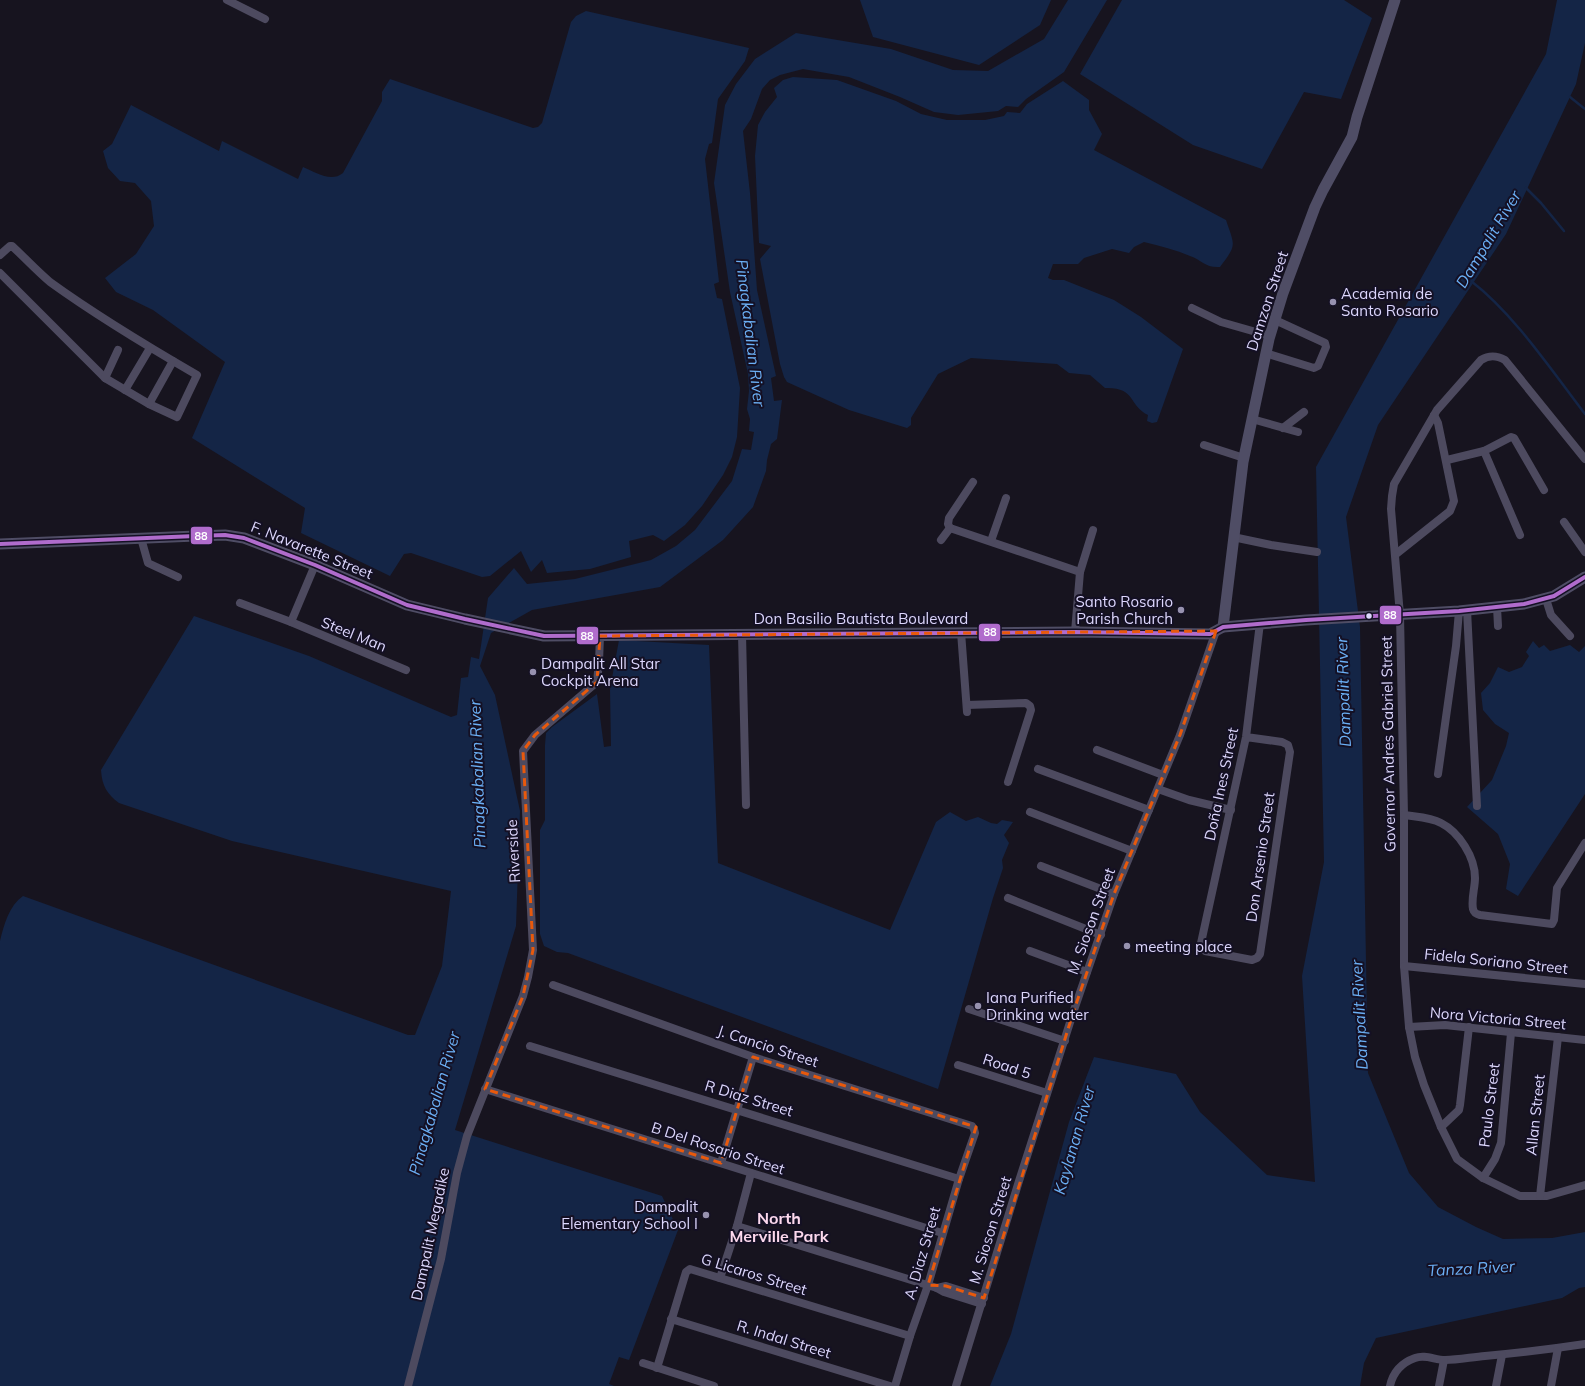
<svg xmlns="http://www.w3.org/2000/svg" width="1585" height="1386" font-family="Mulish,sans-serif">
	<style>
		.water { fill: #142546 }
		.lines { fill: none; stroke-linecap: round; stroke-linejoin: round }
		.stream { stroke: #142546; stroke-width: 2.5 }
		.street { stroke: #4d4a5f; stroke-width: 8 }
		.secondary { stroke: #4f4d65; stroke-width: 11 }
		.bus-1-casing { stroke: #141024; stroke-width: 7 }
		.bus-1 { stroke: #b06ccc; stroke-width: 4 }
		.marked { fill: none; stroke: #e8590c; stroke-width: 3; stroke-dasharray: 8 5; stroke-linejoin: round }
		.poi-dot { fill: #9792af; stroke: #141024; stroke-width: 1.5 }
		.bus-dot { fill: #dcd6fc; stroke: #141024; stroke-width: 1.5 }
		.labels { text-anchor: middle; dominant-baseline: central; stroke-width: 4; stroke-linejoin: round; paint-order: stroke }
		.poi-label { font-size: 15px; fill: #dcd6fc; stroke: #141024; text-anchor: start }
		.street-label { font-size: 15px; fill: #dcd6fc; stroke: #141024 }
		.water-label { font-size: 16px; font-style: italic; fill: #6baff5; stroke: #141024 }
		.neighbourhood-label { font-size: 16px; font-weight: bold; fill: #fcd8ed; stroke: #141024 }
		.line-badge { stroke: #141024; stroke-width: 1.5 }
		.badge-label { font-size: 11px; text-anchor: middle; font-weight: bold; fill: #fff }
	</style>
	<rect width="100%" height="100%" fill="#17141f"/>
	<g class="water">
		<path d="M860 0H1051L1040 25 979 65 873 37Z"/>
		<path d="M1068 0H1107L1064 72 1026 99 1018 107 1006 106 998 111 958 115 934 112 900 97 849 77 803 69 780 75 770 80 762 89 751 119 743 131 750 193 757 290 776 376 771 378 774 401 782 400 777 439 771 444 767 460 766 471 753 507 723 540 660 587 532 610 491 633 480 666 495 695 520 811 516 926 455 1130 662 1196 678 1230 629 1360 619 1357 609 1384 614 1386H0V941C4 924 9 906 23 896L408 1035H415L442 966 451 891 232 841 119 803C107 794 102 786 101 770L194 616 309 656 451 717 457 715 461 678 468 677 471 657 479 659 488 598 514 568 527 584 575 579 651 560 676 546 695 530 732 481 742 449 751 450 754 432 749 431 750 419 747 409 749 391 748 374 730 292 714 183 725 105 736 84 755 59 796 33 891 49 953 70 988 71 1044 39Z"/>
		<path d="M1122 0H1344L1372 18 1341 99 1304 92 1262 169 1193 145 1080 74Z"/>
		<path d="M1557 0H1585V43L1576 84 1506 234 1378 425 1346 517 1360 627 1368 1073 1409 1173 1438 1207 1476 1227 1503 1239 1552 1238 1585 1232V1287L1579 1288 1562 1298 1376 1338 1364 1363 1360 1386H990L1011 1334 1069 1122 1094 1057 1176 1074 1200 1112 1267 1175 1315 1182 1302 976 1324 862 1316 467 1546 54Z"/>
		<path d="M586 11 749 48 745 61 718 99 712 143 709 144 705 159 719 282 714 284 717 298 722 299 740 388 737 437 732 457 723 475 702 506 685 525 664 541 653 535 629 541 631 557 590 569 547 573 542 560 531 572 521 551 490 576 482 577 411 553 404 554 390 576 301 533 305 508 192 438 225 362 153 310 116 292 105 278 136 254 154 226 151 201 135 183 120 181 108 168 103 151 112 144 131 105 219 151 222 141 298 179 303 167C315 172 331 183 343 173L382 101V92L390 79 533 128 538 127 542 123 571 22 576 16Z"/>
		<path d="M793 77 837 80 896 101 921 114 947 120H985L1004 116 1007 112 1020 113 1027 104 1063 81 1089 100V110L1102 134 1094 150 1226 220C1235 247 1237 244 1220 267 1205 268 1202 260 1190 256 1176 250 1160 246 1144 242L1134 247 1129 253 1112 249 1084 258 1078 264H1053L1048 278 1053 280H1064L1114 300 1141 317 1183 349 1157 422 1152 423 1147 421 1148 415C1128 405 1136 387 1105 388L1090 375 1069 373 1057 364 971 358 938 374 911 418V425L907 428 849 410 787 382 784 377 780 364 760 259 771 246 759 243 755 156 758 125 765 112 777 97 774 88 783 80Z"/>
		<path d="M619 640 709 645 718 863 890 930 936 822 950 812 966 821 978 817 991 823 997 824 1002 820 1013 822 1004 835 1009 843 1002 860 1003 868 993 898 938 1089 568 953 557 952 544 946 540 934V830L545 820V745L546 733 552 727 597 694 604 747 611 746 610 689Z"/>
		<path d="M1533 641 1539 648 1544 645 1550 651 1570 645 1579 652 1585 646V794L1518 896 1506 889 1510 864 1498 834 1467 807 1492 780 1506 746 1509 733 1495 724 1483 710 1481 693 1490 683 1498 667 1509 672 1522 667 1529 656 1526 652Z"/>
	</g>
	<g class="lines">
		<g class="stream">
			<path d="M1570 97 1585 109"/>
			<path d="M1526 188 1541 203 1564 231"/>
			<path d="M1471 281C1514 314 1552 371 1585 414"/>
		</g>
		<g class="street">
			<path d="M227 0 265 19"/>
			<path d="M0 255 10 246H12C25 258 37 271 50 282 97 316 147 346 197 375L177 417 149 404 105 378 0 273"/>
			<path d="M1192 308 1221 322 1270 336"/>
			<path d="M1265 353 1314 368 1318 366 1326 347 1325 343 1275 320"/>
			<path d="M105 378 118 350"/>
			<path d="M125 390 150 348"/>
			<path d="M149 404 173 361"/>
			<path d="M1252 419 1298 432"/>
			<path d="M1283 428 1304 412"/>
			<path d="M1204 445 1244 458"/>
			<path d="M1484 451 1520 535"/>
			<path d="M1585 459 1505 360C1496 355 1489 355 1481 360L1437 410 1394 484 1392 496 1391 509 1400 615 1404 815V966L1409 1027 1415 1057 1424 1085 1441 1127 1457 1159 1483 1178 1520 1196H1547L1585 1185"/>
			<path d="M1447 460 1484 451 1511 437 1514 438 1544 490"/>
			<path d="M973 482 949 518 948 524 950 528 1080 572"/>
			<path d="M1564 522 1585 552"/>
			<path d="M1233 537 1271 545 1317 552"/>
			<path d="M141 538 148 563 178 577"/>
			<path d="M941 540 950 528"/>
			<path d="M991 541 1006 498"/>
			<path d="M1396 554 1450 511 1454 501 1438 423 1434 415"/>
			<path d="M1546 599 1551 615 1570 636"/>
			<path d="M240 603 291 622 406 670"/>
			<path d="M1497 607 1498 626"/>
			<path d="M1467 610 1477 806"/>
			<path d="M291 622 315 565"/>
			<path d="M961 632 967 712"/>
			<path d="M1075 632 1080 572 1093 530"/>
			<path d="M742 634 746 805"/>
			<path d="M967 705 1026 703 1030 706 1031 710 1008 782"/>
			<path d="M1246 737 1282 742 1288 745 1290 752 1260 954 1257 958 1252 960 1205 951 1202 948 1201 943 1246 737 1260 623"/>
			<path d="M1097 750 1163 775"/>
			<path d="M1038 769 1149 810"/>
			<path d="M1438 774 1456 646 1459 611"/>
			<path d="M1158 789 1189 800 1231 810"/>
			<path d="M1030 812 1132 851"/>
			<path d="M1404 815C1416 817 1430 817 1441 823 1459 832 1475 857 1475 878 1475 888 1471 899 1473 909 1474 913 1476 914 1480 915L1552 924 1554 920 1557 888 1585 843"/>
			<path d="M1041 866 1114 894"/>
			<path d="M1008 898 1101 935"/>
			<path d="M1030 951 1087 972"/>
			<path d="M1404 966 1585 984"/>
			<path d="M553 985 753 1057 972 1126 974 1129 975 1133 959 1179 928 1285 910 1336 895 1386"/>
			<path d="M969 1009 1065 1041"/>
			<path d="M1409 1027 1445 1025 1585 1040"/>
			<path d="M530 1046 959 1179"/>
			<path d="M958 1065 1047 1093"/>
			<path d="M485 1089 942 1233"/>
			<path d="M1441 1127 1459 1110 1460 1105 1469 1027"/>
			<path d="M721 1163 753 1057"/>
			<path d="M1483 1178 1495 1159 1501 1143 1511 1033"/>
			<path d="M1540 1196 1558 1037"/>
			<path d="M737 1226 937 1288 944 1292 982 1304"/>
			<path d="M720 1278 737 1226 751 1173"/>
			<path d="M937 1288 946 1286 984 1298"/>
			<path d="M671 1319 890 1386"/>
			<path d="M643 1363 714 1386"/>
			<path d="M657 1368 686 1272 690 1269 910 1336"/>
			<path d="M408 1386 441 1259 457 1173 467 1136 523 996 528 977 533 950 523 751 535 735 597 682 599 662 600 636"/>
			<path d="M956 1386 1019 1181 1074 1010 1114 894 1180 735 1216 631"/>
			<path d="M1390 1386C1393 1372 1401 1363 1415 1358 1425 1354 1435 1360 1445 1360 1458 1360 1472 1357 1485 1356 1518 1353 1552 1349 1585 1344"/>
			<path d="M1439 1386 1444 1360"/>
			<path d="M1496 1386 1502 1355"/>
			<path d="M1551 1386 1558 1348"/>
		</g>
		<g class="secondary">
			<path d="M0 544 196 536 225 535 244 538 315 565 407 605 465 619 544 636 1075 632 1210 634 1223 627 1306 620 1459 611 1524 604 1554 596 1585 577"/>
			<path d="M1223 627 1243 462 1269 339 1283 293 1315 207 1323 190 1352 137 1357 117 1395 0"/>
		</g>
		<g class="bus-1-casing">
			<path id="bus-1" d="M0 544 196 536 225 535 244 538 315 565 407 605 465 619 544 636 1075 632 1210 634 1223 627 1306 620 1459 611 1524 604 1554 596 1585 577"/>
		</g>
		<use href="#bus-1" class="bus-1"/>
	</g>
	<path class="marked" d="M1216 631 1180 735 1114 894 1074 1010 984 1298 946 1286 928 1285 976 1127 753 1057 721 1163 485 1089 523 996 533 950 523 751 535 735 597 682 600 636Z"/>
	<g class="poi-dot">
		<circle cx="1333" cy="302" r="4"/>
		<circle cx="1181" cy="610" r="4"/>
		<circle cx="533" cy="672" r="4"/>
		<circle cx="1127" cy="946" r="4"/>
		<circle cx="978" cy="1006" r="4"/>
		<circle cx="706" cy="1215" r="4"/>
	</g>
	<circle class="bus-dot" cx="1369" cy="616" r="3.5"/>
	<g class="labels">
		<g class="poi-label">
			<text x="1341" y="293">Academia de<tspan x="1341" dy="17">Santo Rosario</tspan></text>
			<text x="1173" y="601" text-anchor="end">Santo Rosario<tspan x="1173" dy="17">Parish Church</tspan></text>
			<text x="541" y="663">Dampalit All Star<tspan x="541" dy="17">Cockpit Arena</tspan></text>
			<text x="1135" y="946">meeting place</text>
			<text x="986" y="997">Iana Purified<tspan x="986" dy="17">Drinking water</tspan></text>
			<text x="698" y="1206" text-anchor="end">Dampalit<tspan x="698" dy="17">Elementary School I</tspan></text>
		</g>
		<g class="street-label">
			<text transform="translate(1267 301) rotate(-72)">Damzon Street</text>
			<text transform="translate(312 550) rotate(22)">F. Navarette Street</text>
			<text x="861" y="618">Don Basilio Bautista Boulevard</text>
			<text transform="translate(354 634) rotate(22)">Steel Man</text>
			<text transform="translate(1388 744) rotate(-91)">Governor Andres Gabriel Street</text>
			<text transform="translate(1221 784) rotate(-78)">Doña Ines Street</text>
			<text transform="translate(513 851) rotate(-93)">Riverside</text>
			<text transform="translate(1260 857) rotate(-82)">Don Arsenio Street</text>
			<text transform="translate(1091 921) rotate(-70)">M. Sioson Street</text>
			<text transform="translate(1496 961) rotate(6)">Fidela Soriano Street</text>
			<text transform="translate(1498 1018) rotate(5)">Nora Victoria Street</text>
			<text transform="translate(768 1046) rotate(18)">J. Cancio Street</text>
			<text transform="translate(1007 1066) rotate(18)">Road 5</text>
			<text transform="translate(749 1098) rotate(17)">R Diaz Street</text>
			<text transform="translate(1489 1105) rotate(-83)">Paulo Street</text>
			<text transform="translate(1535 1115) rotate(-84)">Allan Street</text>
			<text transform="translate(718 1148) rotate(18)">B Del Rosario Street</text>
			<text transform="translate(990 1230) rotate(-73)">M. Sioson Street</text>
			<text transform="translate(430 1234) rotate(-78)">Dampalit Megadike</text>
			<text transform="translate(922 1253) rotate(-74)">A. Diaz Street</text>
			<text transform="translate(754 1274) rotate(17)">G Licaros Street</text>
			<text transform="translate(784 1339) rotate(17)">R. Indal Street</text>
		</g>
		<g class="water-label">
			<text transform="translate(1488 239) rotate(-59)">Dampalit River</text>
			<text transform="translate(751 333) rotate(83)">Pinagkabalian River</text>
			<text transform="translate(1343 692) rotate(-92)">Dampalit River</text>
			<text transform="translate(477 774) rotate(-92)">Pinagkabalian River</text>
			<text transform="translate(1359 1015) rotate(-93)">Dampalit River</text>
			<text transform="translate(434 1103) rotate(-74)">Pinagkabalian River</text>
			<text transform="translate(1074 1140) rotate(-74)">Kaylanan River</text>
			<text transform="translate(1471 1268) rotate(-3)">Tanza River</text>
		</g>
		<g class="neighbourhood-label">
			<text x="779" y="1218">North<tspan x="779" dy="18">Merville Park</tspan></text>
		</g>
	</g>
	<g class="line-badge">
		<rect x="190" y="526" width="23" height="19" rx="4" fill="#b06ccc"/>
		<rect x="1379" y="605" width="23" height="20" rx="4" fill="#b06ccc"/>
		<rect x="978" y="623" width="23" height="19" rx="4" fill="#b06ccc"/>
		<rect x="576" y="626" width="23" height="19" rx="4" fill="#b06ccc"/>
	</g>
	<g class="badge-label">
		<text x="201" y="540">88</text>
		<text x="1390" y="619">88</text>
		<text x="990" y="636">88</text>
		<text x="587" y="640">88</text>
	</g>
</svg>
